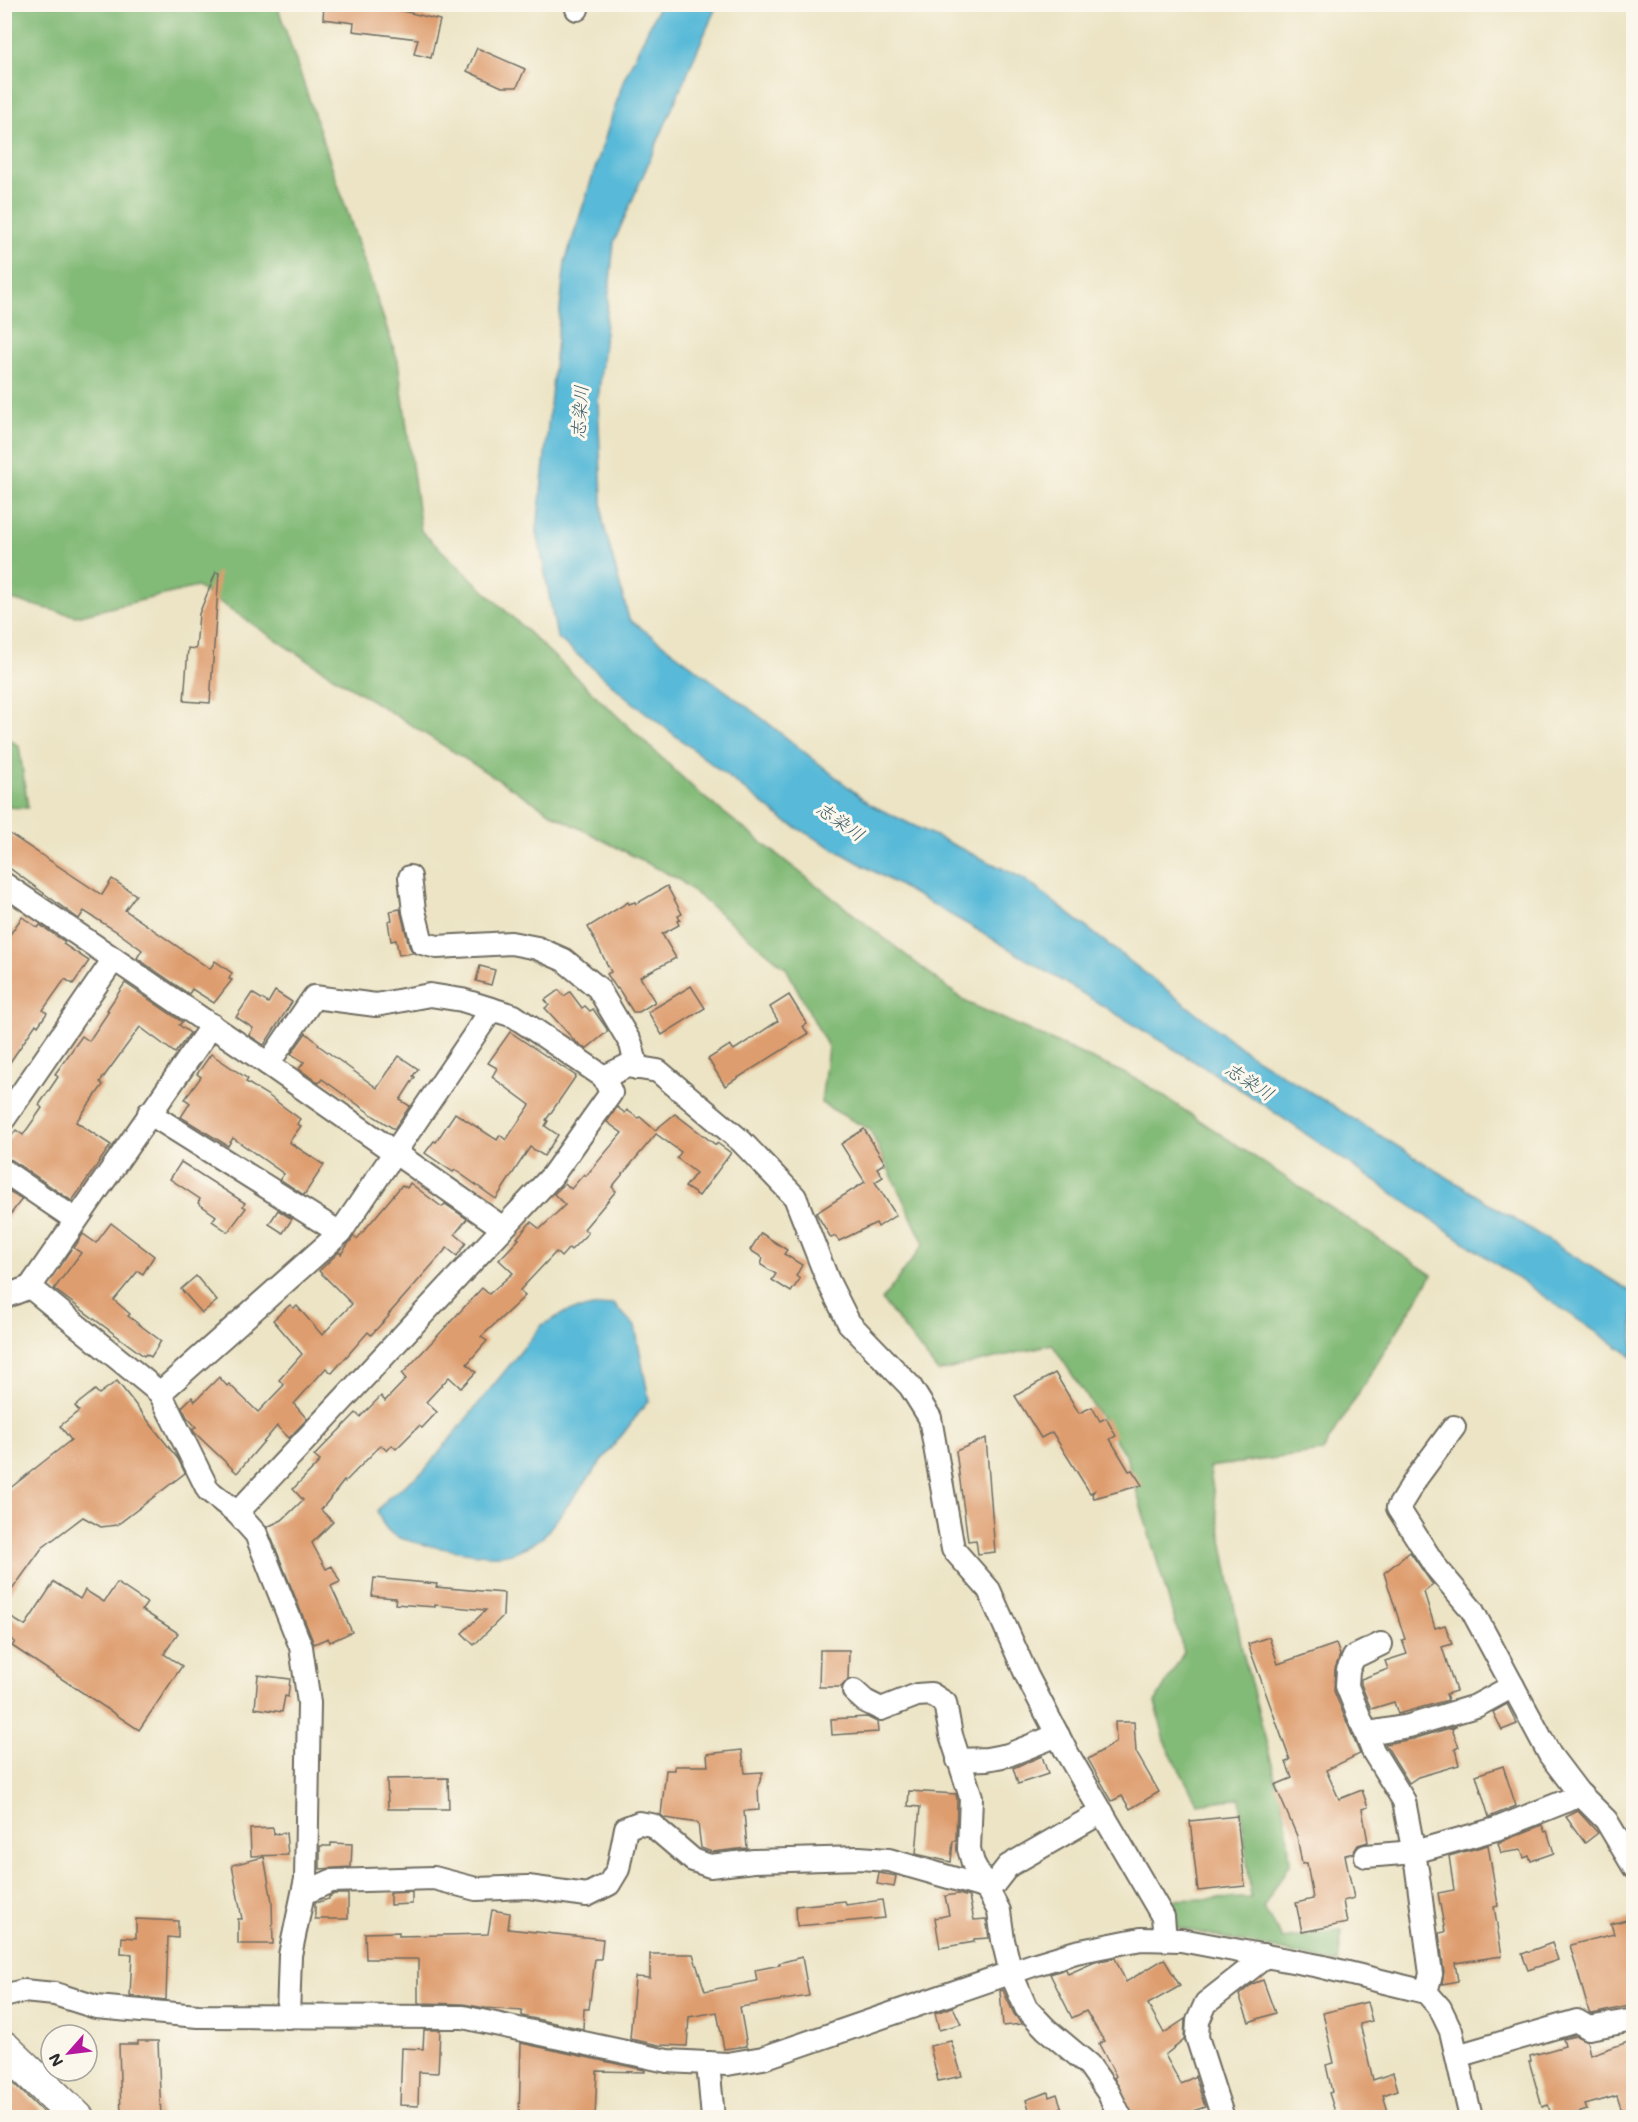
<svg xmlns="http://www.w3.org/2000/svg" width="1638" height="2122" font-family="Mali,'Klee One',sans-serif">
	<style>
		.forest { fill: #82ba77; stroke: #567251; stroke-width: 1.5 }
		.water { fill: #59bad8; stroke: #427282; stroke-width: 1.5 }
		.building { fill: #de9d6e }
		.lines { fill: none; stroke-linecap: round; stroke-linejoin: round }
		.minor-casing { stroke: #6f6c61; stroke-width: 26 }
		.secondary-casing { stroke: #6f6c61; stroke-width: 36 }
		.minor { stroke: #fff; stroke-width: 22 }
		.secondary { stroke: #fff; stroke-width: 33 }
		.labels { text-anchor: middle; dominant-baseline: central; stroke-width: 6; stroke-linejoin: round; paint-order: stroke }
		.water-label { font-size: 18px; font-style: italic; fill: #3b5d68; stroke: #fbf7ec }
	</style>
	<rect width="100%" height="100%" fill="#fbf7ec"/>
	<filter id="ink" filterUnits="userSpaceOnUse"><feTurbulence type="fractalNoise" baseFrequency=".0167" numOctaves="2"/><feDisplacementMap in="SourceGraphic" scale="12" xChannelSelector="R" yChannelSelector="G"/><feConvolveMatrix kernelMatrix="1 2 1 2 8 2 1 2 1" color-interpolation-filters="sRGB"/></filter>
	<filter id="wash" filterUnits="userSpaceOnUse"><feTurbulence type="fractalNoise" baseFrequency=".008" numOctaves="4" result="noise"/><feDisplacementMap in="SourceGraphic" scale="24" xChannelSelector="R" yChannelSelector="G"/><feGaussianBlur stdDeviation="1.35" result="paint"/><feColorMatrix in="noise" values="0 0 0 0 0 0 0 0 0 0 0 0 0 0 0 0 0 1.4 0 .05"/><feComposite in="paint" operator="in"/></filter>
	<g filter="url(#wash)">
		<rect width="100%" height="100%" fill="#ece4c5"/>
		<g class="forest">
			<path d="M5 5H277L398 361 421 531 701 795 966 1002 1139 1080 1432 1275 1322 1452 1209 1467 1242 1649 1286 1818 1290 1863 1263 1908 1283 1939 1342 1930 1338 1963 1174 1927 1163 1900 1251 1898 1240 1798 1198 1804 1166 1745 1155 1702 1184 1652 1126 1456 1052 1344 938 1372 882 1300 924 1244 870 1130 821 1103 828 1047 786 968 678 879 556 816 290 649 197 587 76 616 5 598Z"/>
			<path d="M4 736 19 746 28 808 5 807Z"/>
		</g>
		<g class="water">
			<path d="M660 4 717 5 614 242 598 402 603 522 629 619 754 712 871 805 1024 879 1249 1054 1633 1293V1357L1243 1091 983 933 785 821 631 701 557 637 537 531 565 262 624 79Z"/>
			<path d="M613 1304 635 1326 649 1400 543 1537C530 1545 515 1554 500 1555 484 1557 404 1543 392 1534 384 1528 381 1520 377 1511L388 1498 425 1470 542 1325 568 1311Z"/>
		</g>
		<g id="blocks">
			<g class="building">
				<path d="M324 4H399L398 10 440 20 431 58 414 54 418 39 353 31 354 23 323 19Z"/>
				<path d="M477 48 525 69 517 87H502L467 71Z"/>
				<path d="M216 572 219 573 210 703 184 701 188 648 196 649 199 614Z"/>
				<path d="M4 830 102 895 112 879 136 895 125 910 210 969 215 961 232 973 229 979 232 980 214 1003 192 989 189 994 137 958 142 950 116 931 84 911 79 919 4 864Z"/>
				<path d="M667 886 682 914 678 916 680 920 677 921 679 925 662 934 676 958 640 977 655 1002 639 1012H633L618 988 617 989 607 974 611 972 588 927 628 902 629 904 635 902 636 904Z"/>
				<path d="M400 909 409 946 413 953 399 955 396 940 391 941 388 921 392 920 390 911Z"/>
				<path d="M22 917 38 928 40 925 65 942 63 944 89 961 73 984 65 979 43 1010 47 1013 38 1026 36 1024 4 1071V943Z"/>
				<path d="M480 966 495 970 491 985 476 981Z"/>
				<path d="M125 983 182 1022 179 1025 190 1033 175 1053 140 1027 100 1082 103 1085 76 1122 111 1145 72 1201 12 1160 4 1158V1146L16 1130 23 1135 42 1108 39 1105 58 1077 55 1074 82 1036 89 1041 109 1011 107 1010Z"/>
				<path d="M691 986 705 1008 662 1035 648 1012Z"/>
				<path d="M559 990 564 996 570 992 582 1008 585 1006 590 1011 593 1009 607 1029V1032L586 1049 575 1041 545 1008 549 1005 545 1000Z"/>
				<path d="M275 991 292 1002 264 1045 249 1035 253 1028 236 1017 252 993 268 1003Z"/>
				<path d="M789 995 807 1024 803 1026 808 1034 725 1086 708 1059 730 1045 734 1050 778 1021 770 1007Z"/>
				<path d="M510 1032 576 1076 546 1120 548 1121 545 1126 558 1135 544 1156 530 1147 496 1199 455 1170 453 1172 425 1153 434 1141 436 1142 455 1113 497 1140 500 1135 506 1140 530 1105 492 1077 497 1068 488 1063Z"/>
				<path d="M306 1033 319 1044 318 1045 377 1088 399 1056 418 1069 413 1076 415 1077 400 1100 410 1106 394 1129 375 1117 322 1079 319 1083 299 1069 304 1062 291 1054Z"/>
				<path d="M211 1054 248 1079 246 1082 269 1096 300 1119 297 1124 301 1126 289 1142 324 1165 304 1195 280 1179 284 1174 233 1138 228 1146 181 1117 190 1103 185 1099 201 1077 197 1074Z"/>
				<path d="M617 1107 625 1113 627 1110 638 1118 640 1117 655 1130 675 1114 716 1145 717 1143 731 1153 699 1196 685 1187 696 1173 677 1158 681 1152 656 1134 612 1187 616 1191 584 1229 588 1233 571 1250 569 1248 561 1257 556 1252 520 1290 525 1296 481 1337 487 1341 467 1364 476 1372 461 1388 449 1377 426 1402 437 1412 422 1428 419 1426 396 1449 392 1445 387 1451 381 1445 345 1482 344 1481 321 1510 333 1522 312 1543 326 1569 332 1566 340 1582 331 1586 352 1632 330 1642 328 1638 314 1644 267 1527 282 1520 303 1500 293 1489 320 1461 314 1456 356 1413 360 1417 381 1396 385 1401 406 1379 402 1374 482 1288 489 1294 513 1273 499 1260 519 1239 517 1238 531 1222 540 1229 565 1205 554 1194 565 1183 571 1189 584 1174 586 1176 622 1133 607 1122Z"/>
				<path d="M864 1129 885 1163 877 1168 883 1177 875 1182 896 1215 878 1227 876 1223 839 1241 835 1236 831 1238 816 1213 865 1182 841 1144Z"/>
				<path d="M181 1162 245 1203 243 1206 246 1208 228 1232 212 1221 216 1216 198 1203 200 1199 170 1179Z"/>
				<path d="M410 1183 442 1207 445 1204 467 1219 455 1234 466 1243 457 1256 447 1248 388 1315 389 1316 371 1335 368 1332 332 1373 326 1368 294 1404 307 1419 289 1438 277 1426 237 1473 194 1432 193 1429 196 1427 187 1417 182 1407 192 1397 195 1401 219 1377 227 1386 229 1384 258 1412 284 1385 279 1380 302 1354 273 1320 290 1305 294 1308 297 1306 322 1335 352 1304 319 1271 339 1252 341 1254 354 1236 357 1239 402 1185 407 1188Z"/>
				<path d="M4 1188 22 1199 4 1223Z"/>
				<path d="M278 1210 292 1219 283 1233 269 1224Z"/>
				<path d="M111 1223 154 1256 143 1274 138 1271 114 1300 130 1314 128 1316 161 1341 151 1357 146 1354 144 1356 54 1289 81 1253 74 1248 83 1234 96 1243Z"/>
				<path d="M761 1233 787 1250 784 1254 802 1265 796 1276 800 1279 791 1292 772 1280 776 1274 761 1265 763 1258 750 1250Z"/>
				<path d="M196 1276 217 1301 202 1313 181 1289Z"/>
				<path d="M1055 1373 1079 1413 1092 1407 1100 1421 1106 1418 1116 1436 1110 1439 1129 1471 1132 1470 1142 1485 1094 1498 1092 1494 1094 1491 1090 1493 1052 1432 1041 1438 1015 1396Z"/>
				<path d="M117 1381 178 1459 185 1473 117 1525 101 1527 83 1517 42 1548 4 1601V1493L71 1440 60 1426 79 1411 75 1406 95 1390 99 1394Z"/>
				<path d="M986 1438 995 1552 978 1554 976 1540 968 1541 956 1451Z"/>
				<path d="M1410 1552 1433 1585 1424 1592 1435 1628 1445 1625 1452 1644 1442 1647 1456 1691 1446 1694 1448 1700 1398 1714 1394 1702 1371 1709 1361 1684V1679L1388 1669 1385 1661 1407 1654 1402 1640 1405 1639 1384 1573Z"/>
				<path d="M374 1578 437 1584 436 1587 504 1593 503 1616 474 1645 462 1633 486 1610 435 1605V1607L395 1604 396 1598 372 1596Z"/>
				<path d="M54 1582 80 1599 85 1590 104 1602 117 1583 147 1603 142 1610 178 1633 164 1654 182 1666 139 1730 12 1646 15 1642 4 1635V1613L25 1626Z"/>
				<path d="M1269 1637 1278 1664 1336 1644 1340 1655 1335 1669 1334 1691 1360 1754 1326 1770 1339 1799 1362 1790 1368 1807 1362 1809 1368 1842 1358 1845 1353 1853 1345 1855 1354 1898 1343 1901 1347 1923 1302 1932 1296 1903 1313 1899 1307 1863 1302 1864 1297 1836 1275 1785 1292 1778 1286 1762 1290 1760 1248 1644Z"/>
				<path d="M820 1650H849L848 1679 841 1687H819Z"/>
				<path d="M258 1675 290 1679 288 1697 285 1696 282 1712 255 1708Z"/>
				<path d="M1507 1704 1517 1724 1502 1730 1493 1712Z"/>
				<path d="M867 1717 877 1722 878 1732 832 1735 831 1719Z"/>
				<path d="M1115 1722H1134L1136 1752 1159 1792 1130 1809 1122 1796 1112 1801 1088 1759 1116 1742Z"/>
				<path d="M1457 1726 1452 1729 1459 1747 1455 1749 1459 1765 1418 1777 1409 1783 1385 1744 1413 1739Z"/>
				<path d="M742 1750 745 1773 763 1772 758 1787 759 1810 744 1811 747 1848 712 1852 701 1848 698 1823 665 1818 661 1815 666 1770H675V1766H708L707 1754Z"/>
				<path d="M1042 1756 1048 1774 1018 1784 1013 1768Z"/>
				<path d="M1503 1766 1516 1806 1489 1817 1476 1775Z"/>
				<path d="M448 1778 449 1809H388L387 1779Z"/>
				<path d="M909 1791 956 1794 957 1799 956 1841H953L951 1862 916 1854 920 1807 908 1806Z"/>
				<path d="M1578 1811 1598 1833 1585 1843 1566 1817Z"/>
				<path d="M1237 1816 1245 1886 1198 1891 1190 1821Z"/>
				<path d="M1542 1825 1545 1832 1547 1831 1554 1853 1531 1861 1529 1856 1524 1858 1521 1850 1501 1853 1498 1843Z"/>
				<path d="M273 1828 274 1834 286 1833 288 1855 251 1856 250 1829Z"/>
				<path d="M331 1843 352 1844 351 1867 320 1869V1846H331Z"/>
				<path d="M1488 1845 1498 1905 1494 1906 1502 1956 1455 1963 1458 1981 1442 1984 1444 1972 1439 1933 1445 1932 1438 1893 1454 1890 1449 1856Z"/>
				<path d="M264 1857 272 1901 273 1944H238V1919H242L232 1865Z"/>
				<path d="M879 1873 896 1876 894 1887 877 1884Z"/>
				<path d="M412 1892V1904L390 1905V1893Z"/>
				<path d="M334 1894H348V1919H315V1903L329 1899V1897Z"/>
				<path d="M958 1894 969 1897 974 1920 986 1919 989 1938 974 1939V1942L940 1948 935 1918 949 1915 945 1896Z"/>
				<path d="M882 1900 885 1918 797 1926 796 1906 845 1901 846 1905Z"/>
				<path d="M492 1910 510 1913 508 1929 603 1939 601 1959H595L589 2009H584L583 2029 522 2016V2011L485 2008 463 2004 418 2003V1959H366L365 1933 399 1932V1936L488 1934Z"/>
				<path d="M1634 1918V2005L1592 2014 1589 2012 1570 1945 1614 1934 1611 1924Z"/>
				<path d="M136 1919 178 1921V1938L168 1937 166 2000 130 1996 132 1954 121 1953 122 1937 136 1938Z"/>
				<path d="M1552 1943 1558 1960 1528 1970 1522 1954Z"/>
				<path d="M650 1954H693L705 1991 757 1981 755 1970 780 1965 779 1963 802 1957 809 1996 740 2007 747 2046 724 2049 717 2012 689 2017 687 2046 659 2045 630 2039 635 1977 650 1978Z"/>
				<path d="M1115 1958 1126 1982 1164 1959 1180 1986 1148 2004 1164 2033 1185 2019 1184 2040 1165 2055 1181 2084 1195 2076 1205 2107 1193 2111 1195 2118H1134L1114 2078 1116 2076 1099 2044 1104 2041 1086 2011 1072 2018 1050 1974 1066 1969 1068 1974 1095 1962Z"/>
				<path d="M1263 1980 1275 2013 1249 2022 1239 1995 1252 1984Z"/>
				<path d="M1003 1990 1014 2014 1022 2024 1003 2026 1000 1991Z"/>
				<path d="M1367 2002 1372 2021 1360 2024 1373 2080 1393 2073 1398 2090 1383 2095 1390 2118H1337L1329 2093 1332 2092 1326 2065 1334 2063 1323 2013Z"/>
				<path d="M953 2007 961 2024 939 2030 935 2013Z"/>
				<path d="M424 2030H440L438 2073 419 2072 418 2106 400 2105 402 2048 423 2049Z"/>
				<path d="M1576 2036 1587 2041 1590 2055 1634 2040V2118H1624L1617 2096 1585 2105 1587 2110 1562 2118H1552L1548 2105 1542 2107 1529 2061H1531L1530 2056 1565 2046 1563 2039Z"/>
				<path d="M138 2041H158L161 2118H121L119 2044H138Z"/>
				<path d="M951 2041 962 2076 938 2081 930 2046Z"/>
				<path d="M521 2043 645 2070V2072L597 2071 595 2118H519Z"/>
				<path d="M4 2074 49 2118H4Z"/>
				<path d="M1048 2092 1049 2097 1057 2094 1065 2118H1032L1026 2100Z"/>
			</g>
		</g>
	</g>
	<g filter="url(#ink)">
		<use href="#blocks" fill-opacity="0" stroke="#6f6c61" stroke-width="1.5"/>
		<g class="lines">
			<g class="minor-casing">
				<g id="minor">
					<path d="M577 9 578 4"/>
					<path d="M410 877 414 911 422 943 437 947 511 943 537 948 564 960 598 988 631 1044 637 1068"/>
					<path d="M4 884 268 1064 503 1228"/>
					<path d="M604 1077 627 1066 658 1071 741 1141 795 1197 828 1281 849 1323 910 1386 930 1418 953 1549 989 1590 1027 1676 1066 1751 1163 1917 1165 1939"/>
					<path d="M149 1113 340 1233"/>
					<path d="M4 1119 114 959"/>
					<path d="M4 1171 76 1220"/>
					<path d="M30 1287 212 1025"/>
					<path d="M4 1297 30 1287 160 1393 208 1490 237 1513 552 1176 611 1093 604 1077 514 1016 462 1000 430 995 376 1005 314 997 268 1064"/>
					<path d="M160 1393 340 1233 492 1009"/>
					<path d="M1454 1427 1417 1477 1398 1508 1435 1566 1472 1610 1550 1755 1578 1792 1606 1820 1634 1867"/>
					<path d="M237 1513 256 1534 301 1647 309 1703 306 1879 290 1955 288 2017"/>
					<path d="M1381 1644 1354 1657 1348 1670 1347 1686 1373 1751 1404 1801 1417 1870 1431 1974 1426 1992"/>
					<path d="M854 1691 865 1701 881 1709 917 1695 931 1694 945 1703 951 1735 971 1797 969 1849 973 1863 999 1911 1003 1940 1011 1973 1026 2008 1046 2029 1089 2065 1108 2092 1121 2118"/>
					<path d="M1367 1735 1374 1732 1409 1726 1476 1706 1513 1686"/>
					<path d="M958 1760 987 1759 1008 1755 1058 1735"/>
					<path d="M1366 1856 1414 1852 1496 1829 1581 1795"/>
					<path d="M304 1890H311L331 1881 434 1878 476 1889 528 1887 587 1895 609 1884 618 1869 626 1828 639 1823 652 1825 693 1860 710 1866 754 1861 859 1858 889 1860 987 1888 994 1884 1008 1866 1102 1812"/>
					<path d="M4 1996 23 1991 55 1994 96 2007 198 2016 463 2017 667 2061 727 2064 763 2058 1036 1964 1076 1952 1141 1939 1181 1940 1319 1966 1426 1992 1440 2008 1451 2031 1471 2118"/>
					<path d="M1457 2056 1577 2021 1589 2028 1634 2020"/>
					<path d="M708 2063 713 2118"/>
					<path d="M1223 2118 1197 2037 1198 2021 1206 2003 1261 1960 1264 1955"/>
				</g>
			</g>
			<g class="secondary-casing">
				<path id="secondary" d="M4 2048 77 2118"/>
			</g>
			<use href="#minor" class="minor"/>
			<use href="#secondary" class="secondary"/>
		</g>
	</g>
	<g class="labels">
		<g class="water-label">
			<text transform="translate(579 412) rotate(-86)">志染川</text>
			<text transform="translate(841 821) rotate(35)">志染川</text>
			<text transform="translate(1250 1081) rotate(33)">志染川</text>
		</g>
	</g>
	<rect width="1638" height="2122" fill="none" stroke="#fbf7ec" stroke-width="24"/>
	<g transform="translate(69 2053) rotate(242)"><circle r="28" fill="#fbf7ec" stroke="#a8a59f" stroke-width="1.5"/>
	<path d="M0-4.5L10 22L0 15L-10 22Z" fill="#b5179e"/>
	<text y="-9" font-size="16" font-weight="bold" text-anchor="middle" fill="#2b2b2b">N</text>
	</g>
</svg>
